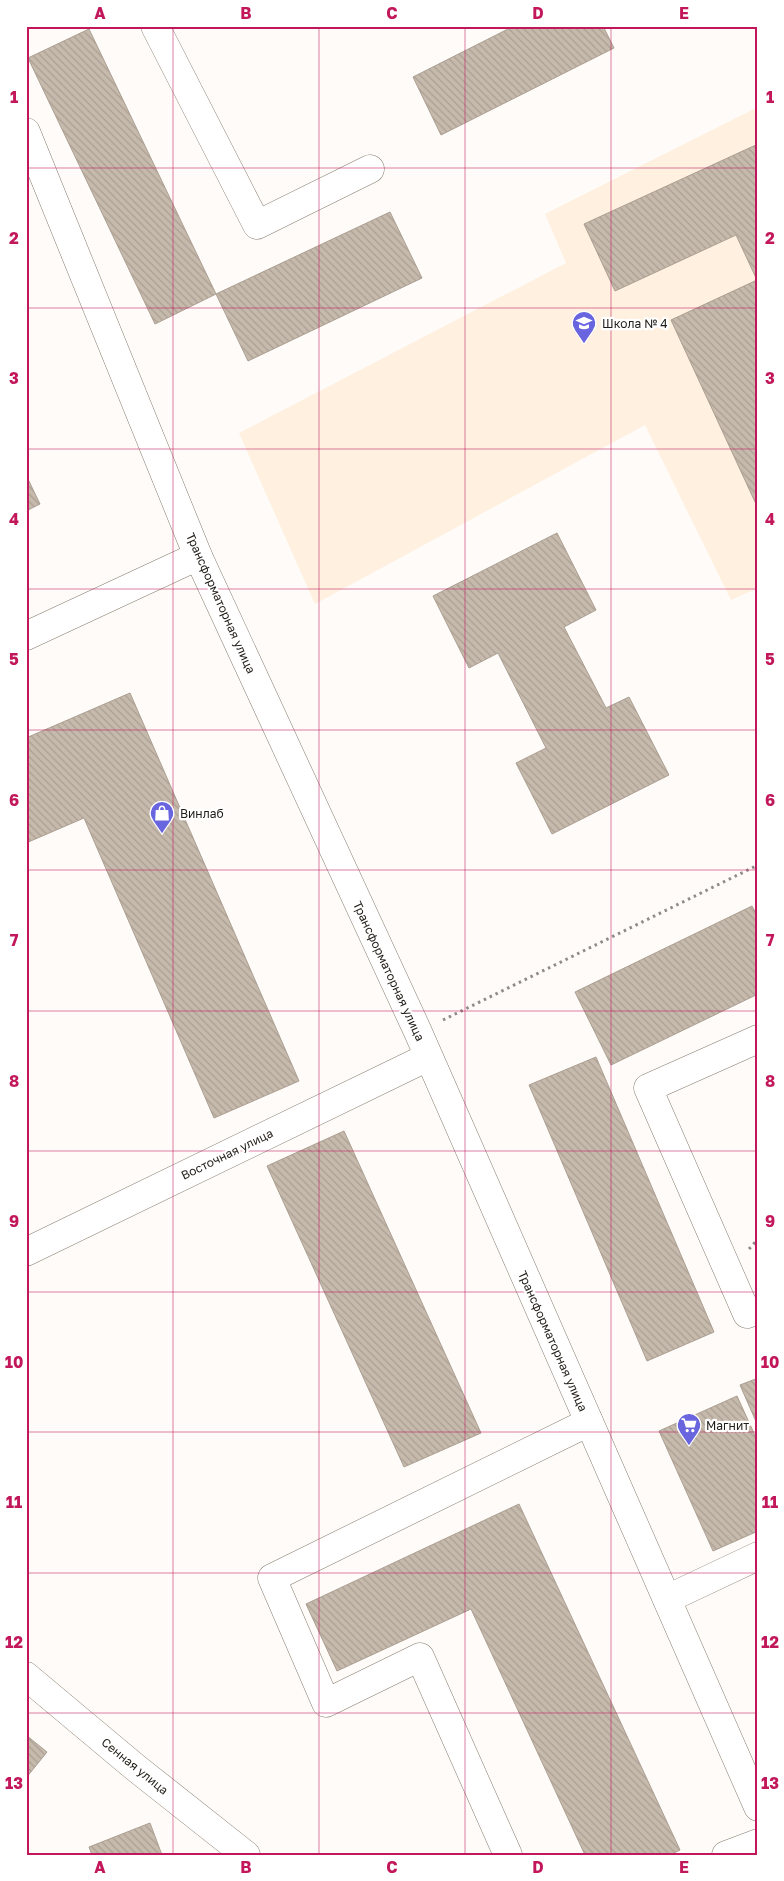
<svg xmlns="http://www.w3.org/2000/svg" width="784" height="1881" font-family="'Golos Text',sans-serif">
	<style>
		.built { fill: #fff0e0 }
		.building { fill: url(#building-back-hatch); stroke: #ab9f92 }
		.lines { fill: none; stroke-linecap: round; stroke-linejoin: round }
		.minor-casing { stroke: #897e71; stroke-width: 29 }
		.path { stroke: #8f8b87; stroke-width: 3; stroke-dasharray: 2.5 4; stroke-linecap: butt }
		.minor { stroke: #fff; stroke-width: 28 }
		.grid { fill: none; stroke: #c2185b; stroke-width: 1; stroke-opacity: 0.55 }
		.labels { text-anchor: middle; dominant-baseline: central; stroke-width: 4.5; stroke-linejoin: round; paint-order: stroke }
		.poi-label { font-size: 12px; fill: #211d18; stroke: #fff; text-anchor: start }
		.street-label { font-size: 12px; fill: #211d18; stroke: #fff }
		.neatline { fill: none; stroke: #c2185b; stroke-width: 2 }
		.grid-label { font-size: 16px; text-anchor: middle; font-weight: bold; fill: #c2185b }
	</style>
	<defs>
		<pattern id="building-back-hatch" width="6" height="6" patternUnits="userSpaceOnUse" patternTransform="scale(1.25)"><rect width="6" height="6" fill="#c6baac"/><path d="M-1 5l2 2M0 0l6 6M5-1l2 2" fill="none" stroke="#aa9f93"/></pattern>
	</defs>
	<rect width="100%" height="100%" fill="#fefbf8"/>
	<path class="built" d="M758 107V588L731 600 645 425 315 604 239 433 566 263 545 214Z"/>
	<g class="building">
		<path d="M514 26H603L614 48 441 135 413 77Z"/>
		<path d="M89 29 216 294 155 324 28 58Z"/>
		<path d="M758 144V503L756 504 671 320 757 280 736 235 615 291 584 224Z"/>
		<path d="M390 212 422 278 248 361 216 294Z"/>
		<path d="M26 475 40 504 26 511Z"/>
		<path d="M557 533 596 610 564 627 606 708 629 697 669 775 552 834 516 763 546 748 498 653 469 668 433 596Z"/>
		<path d="M130 693 299 1081 214 1118 84 818 26 843V738Z"/>
		<path d="M752 906 758 917V994L611 1065 575 992Z"/>
		<path d="M596 1057 714 1332 647 1361 529 1085Z"/>
		<path d="M344 1131 481 1433 404 1467 267 1166Z"/>
		<path d="M758 1378V1426L740 1385Z"/>
		<path d="M737 1396 758 1442V1531L713 1551 659 1431Z"/>
		<path d="M519 1504 680 1850 670 1855H585L471 1609 337 1671 306 1604Z"/>
		<path d="M26 1735 47 1752 26 1778Z"/>
		<path d="M150 1823 162 1855H92L89 1847Z"/>
	</g>
	<g class="lines">
		<g class="minor-casing">
			<g id="minor">
				<path d="M155 26 257 225 370 169"/>
				<path d="M26 132 198 556 418 1032 758 1807"/>
				<path d="M26 636 198 556"/>
				<path d="M758 1039 648 1088 747 1314 758 1310"/>
				<path d="M26 1252 428 1057"/>
				<path d="M667 1599 758 1556"/>
				<path d="M26 1676 136 1768 246 1855"/>
				<path d="M508 1855 420 1657 326 1703 272 1578 589 1422"/>
				<path d="M726 1855 758 1843"/>
			</g>
		</g>
		<g class="path">
			<path d="M443 1020 758 865"/>
			<path d="M749 1249 758 1239"/>
		</g>
		<use href="#minor" class="minor"/>
	</g>
	<path class="grid" d="M173 26V1855M319 26V1855M465 26V1855M611 26V1855M26 168H758M26 308H758M26 449H758M26 589H758M26 730H758M26 870H758M26 1011H758M26 1151H758M26 1292H758M26 1432H758M26 1573H758M26 1713H758"/>
	<defs>
		<g id="school-pin" transform="scale(1.25)"><path d="M0 17L-7.5 6A9.5 9.5 0 1 1 7.5 6Z" fill="#6865de" stroke="#fff"/><path d="M0-5L7-2L0 1L-7-2ZM-4 1L0 2.5L4 1V4Q0 6-4 4Z" fill="#fff"/></g>
		<g id="shop-pin" transform="scale(1.25)"><path d="M0 17L-7.5 6A9.5 9.5 0 1 1 7.5 6Z" fill="#6865de" stroke="#fff"/><path d="M-5-2.5h2.3a2.7 3.5 0 0 1 5.4 0H5L5.5 6h-11ZM-1.5-2.5h3a1.5 2.3 0 0 0-3 0Z" fill="#fff"/></g>
		<g id="supermarket-pin" transform="scale(1.25)"><path d="M0 17L-7.5 6A9.5 9.5 0 1 1 7.5 6Z" fill="#6865de" stroke="#fff"/><path d="M-6-5.5h2.5l.6 2H6L4.5 2H-2.5L-4.4-4H-6ZM-1.5 3.2a1.3 1.3 0 1 0 .1 0ZM3 3.2a1.3 1.3 0 1 0 .1 0Z" fill="#fff"/></g>
	</defs>
	<g fill-rule="evenodd">
		<use href="#school-pin" x="584" y="323"/>
		<use href="#shop-pin" x="162" y="813"/>
		<use href="#supermarket-pin" x="689" y="1425"/>
	</g>
	<g class="labels">
		<g class="poi-label">
			<text x="602" y="323">Школа № 4</text>
			<text x="180" y="813">Винлаб</text>
			<text x="706" y="1425">Магнит</text>
		</g>
		<g class="street-label">
			<text transform="translate(221 603) rotate(66)">Трансформаторная улица</text>
			<text transform="translate(389 971) rotate(65)">Трансформаторная улица</text>
			<text transform="translate(227 1154) rotate(-26)">Восточная улица</text>
			<text transform="translate(553 1341) rotate(66)">Трансформаторная улица</text>
			<text transform="translate(135 1766) rotate(39)">Сенная улица</text>
		</g>
	</g>
	<rect width="784" height="1881" fill="none" stroke="#ffffff" stroke-width="55"/>
	<rect x="28" y="28" width="728" height="1826" class="neatline"/>
	<g class="grid-label">
		<text x="100" y="19">A</text>
		<text x="246" y="19">B</text>
		<text x="392" y="19">C</text>
		<text x="538" y="19">D</text>
		<text x="684" y="19">E</text>
		<text x="14" y="103">1</text>
		<text x="770" y="103">1</text>
		<text x="14" y="244">2</text>
		<text x="770" y="244">2</text>
		<text x="14" y="384">3</text>
		<text x="770" y="384">3</text>
		<text x="14" y="525">4</text>
		<text x="770" y="525">4</text>
		<text x="14" y="665">5</text>
		<text x="770" y="665">5</text>
		<text x="14" y="806">6</text>
		<text x="770" y="806">6</text>
		<text x="14" y="946">7</text>
		<text x="770" y="946">7</text>
		<text x="14" y="1087">8</text>
		<text x="770" y="1087">8</text>
		<text x="14" y="1227">9</text>
		<text x="770" y="1227">9</text>
		<text x="14" y="1368">10</text>
		<text x="770" y="1368">10</text>
		<text x="14" y="1508">11</text>
		<text x="770" y="1508">11</text>
		<text x="14" y="1648">12</text>
		<text x="770" y="1648">12</text>
		<text x="14" y="1789">13</text>
		<text x="770" y="1789">13</text>
		<text x="100" y="1873">A</text>
		<text x="246" y="1873">B</text>
		<text x="392" y="1873">C</text>
		<text x="538" y="1873">D</text>
		<text x="684" y="1873">E</text>
	</g>
</svg>
